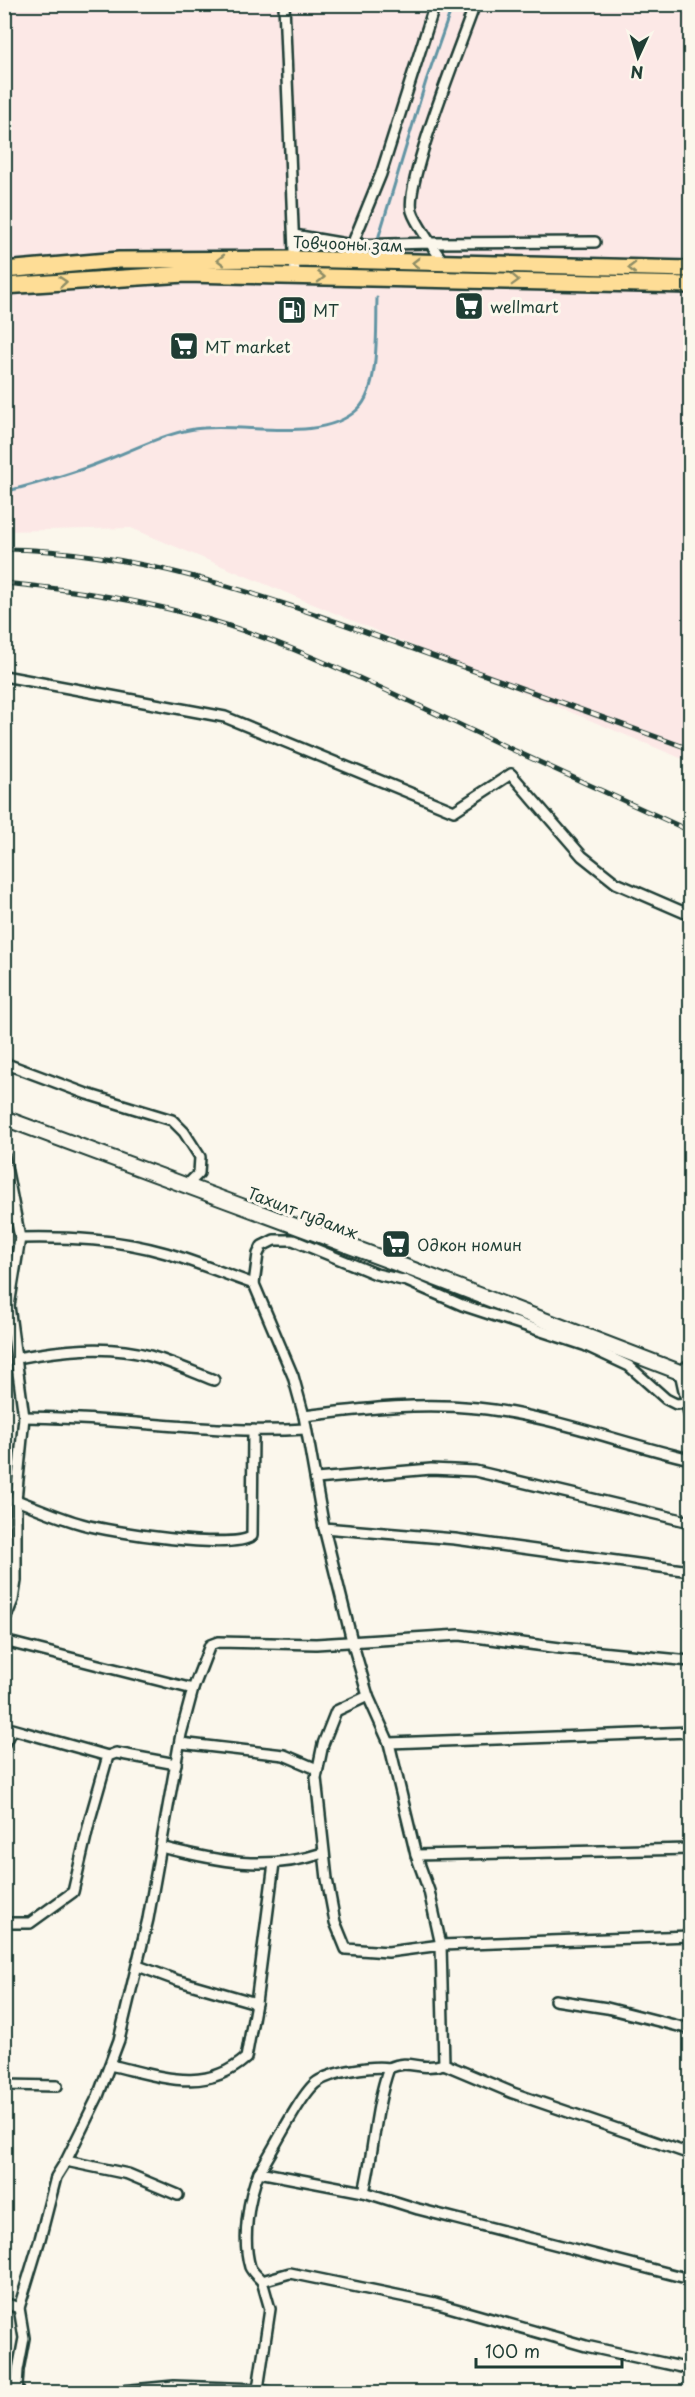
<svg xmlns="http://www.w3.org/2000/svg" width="695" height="2397" font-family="'Playpen Sans',sans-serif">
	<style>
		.built { fill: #fce8e6 }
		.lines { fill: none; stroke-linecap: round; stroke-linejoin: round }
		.stream { stroke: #6295a4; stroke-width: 3 }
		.minor-casing { stroke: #1f3d34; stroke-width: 14 }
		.secondary-casing { stroke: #1f3d34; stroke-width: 18 }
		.trunk-casing { stroke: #1f3d34; stroke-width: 20 }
		.minor { stroke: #fbf7ec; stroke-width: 9 }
		.secondary { stroke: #fbf7ec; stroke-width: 14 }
		.trunk { stroke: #fedd96; stroke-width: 15 }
		.rail-casing { stroke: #1f3d34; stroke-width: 5 }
		.rail { stroke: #fbf7ec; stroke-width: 3; stroke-dasharray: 9; stroke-linecap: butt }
		.oneway { stroke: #8e8d65 }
		.labels { text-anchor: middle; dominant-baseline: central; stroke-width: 6; stroke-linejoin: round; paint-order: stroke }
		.street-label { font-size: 16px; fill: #1f3d34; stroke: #fbf7ec }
		.poi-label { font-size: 16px; fill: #1f3d34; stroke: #fbf7ec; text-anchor: start }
	</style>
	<rect width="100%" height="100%" fill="#fbf7ec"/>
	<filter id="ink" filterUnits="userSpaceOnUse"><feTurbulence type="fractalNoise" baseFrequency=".0167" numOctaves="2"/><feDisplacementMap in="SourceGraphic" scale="12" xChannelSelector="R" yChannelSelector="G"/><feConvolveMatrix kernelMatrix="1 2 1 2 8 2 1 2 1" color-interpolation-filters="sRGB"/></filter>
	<g filter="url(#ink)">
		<path class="built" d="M4 5H690V762L131 528 5 531Z"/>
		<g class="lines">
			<g class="stream">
				<path d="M378 239 426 81 453 4"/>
				<path d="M4 492C39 483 72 474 104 461 136 449 170 430 204 428 250 424 322 443 358 409 380 388 376 327 377 298"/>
			</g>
			<g class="minor-casing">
				<g id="minor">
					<path d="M284 4 295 276"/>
					<path d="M435 4 381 174 352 245 430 243 444 263"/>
					<path d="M475 4C463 39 404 183 412 211 415 221 424 233 430 243L595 242"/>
					<path d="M294 235 352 245"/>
					<path d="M4 676 225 717 454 811 511 774 582 856 616 883 690 915"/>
					<path d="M4 1063 87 1094 172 1120 184 1132 200 1157 199 1173 187 1185"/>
					<path d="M4 1156 20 1238 9 1306 24 1417 16 1500V1581L13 1600 4 1622"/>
					<path d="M20 1238C69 1237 118 1239 166 1253 196 1262 225 1274 254 1284"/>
					<path d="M17 1358C59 1350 108 1344 150 1356 171 1362 193 1372 214 1380"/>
					<path d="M690 1364 680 1372 690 1418"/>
					<path d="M687 1403 676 1404 666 1399 629 1366 584 1345 462 1305 407 1281 376 1274 293 1240H274L262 1246 258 1254 254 1284 293 1376 304 1416 324 1528 352 1641 368 1696 389 1743 416 1855 429 1891 441 1945 444 2064 513 2093 690 2154"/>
					<path d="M304 1416C364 1409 417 1402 477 1408 550 1415 620 1443 690 1459"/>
					<path d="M24 1417C118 1417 211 1435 305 1429"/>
					<path d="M316 1479 431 1469 475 1471 690 1522"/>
					<path d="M16 1500C38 1508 60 1518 82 1524 110 1532 232 1551 252 1536L253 1432"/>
					<path d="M324 1528 455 1539 690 1571"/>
					<path d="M4 1641 193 1689"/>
					<path d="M368 1696 336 1711 323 1744 316 1778 327 1879 335 1922 346 1949 388 1952 441 1945 690 1936"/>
					<path d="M180 1743 284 1755 317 1769"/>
					<path d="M389 1743 690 1732"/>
					<path d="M4 1744 12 1729 108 1756"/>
					<path d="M161 1847C217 1861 266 1872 323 1853"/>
					<path d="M416 1855 690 1849"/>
					<path d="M4 1923H30L73 1892 90 1819 108 1756 116 1753 176 1764"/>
					<path d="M138 1966 176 1980 256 2003 274 1863"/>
					<path d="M555 2000 607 2008 690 2029"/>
					<path d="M444 2064C419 2072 411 2058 389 2068 375 2107 374 2151 364 2192L418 2209 690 2279"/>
					<path d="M110 2065C160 2076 204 2095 246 2058L256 2003"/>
					<path d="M4 2085 57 2086"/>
					<path d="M66 2161 128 2174 178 2195"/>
					<path d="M259 2172C272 2153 301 2093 317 2082 331 2072 372 2065 389 2068"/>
					<path d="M262 2281C258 2277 252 2272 250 2267 242 2240 248 2198 259 2172L364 2192"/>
					<path d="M4 2303 19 2308"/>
					<path d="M258 2389 270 2309 262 2281 290 2273 435 2303 586 2346 690 2369"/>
					<path d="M19 2392 17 2386 18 2370 24 2338 19 2308 40 2239 56 2177 66 2161 98 2096 119 2040 148 1919 181 1734 193 1689 210 1645 218 1642 316 1644 460 1635 560 1648 690 1661"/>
					<path d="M111 2392 174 2386 258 2389 269 2392"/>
				</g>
			</g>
			<g class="secondary-casing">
				<path id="secondary" d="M4 1118 414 1270 690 1376"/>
			</g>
			<g class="trunk-casing">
				<g id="trunk">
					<path d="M4 270 119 260 295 259 690 269"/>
					<path d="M4 286 185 274 690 285"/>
				</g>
			</g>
			<use href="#minor" class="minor"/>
			<use href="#secondary" class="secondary"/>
			<use href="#trunk" class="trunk"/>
			<g class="rail-casing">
				<g id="rail">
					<path d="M4 549C139 550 267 597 391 641 491 677 591 713 690 749"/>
					<path d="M4 583C68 589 130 598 192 615 283 639 370 683 456 723 533 760 612 795 690 831"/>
				</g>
			</g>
			<use href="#rail" class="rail"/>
		</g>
		<defs><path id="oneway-chevron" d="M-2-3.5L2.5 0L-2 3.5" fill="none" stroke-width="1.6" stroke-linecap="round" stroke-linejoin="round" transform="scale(1.5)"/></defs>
		<g class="oneway">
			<use href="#oneway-chevron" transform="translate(221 260) rotate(180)"/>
			<use href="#oneway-chevron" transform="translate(416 263) rotate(-179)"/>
			<use href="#oneway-chevron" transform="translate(632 268) rotate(-179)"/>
			<use href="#oneway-chevron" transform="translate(321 277) rotate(1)"/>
			<use href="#oneway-chevron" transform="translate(515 280) rotate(2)"/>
			<use href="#oneway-chevron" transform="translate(63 282) rotate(-5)"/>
		</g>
	</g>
	<defs>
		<g id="supermarket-square" transform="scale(1.5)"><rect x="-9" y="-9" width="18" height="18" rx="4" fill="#1f3d34" stroke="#fbf7ec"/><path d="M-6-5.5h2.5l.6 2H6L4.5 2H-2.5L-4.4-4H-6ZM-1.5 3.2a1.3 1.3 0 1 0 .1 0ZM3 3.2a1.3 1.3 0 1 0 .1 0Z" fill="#fff"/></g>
		<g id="fuel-square" transform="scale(1.5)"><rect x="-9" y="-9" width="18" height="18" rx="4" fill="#1f3d34" stroke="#fbf7ec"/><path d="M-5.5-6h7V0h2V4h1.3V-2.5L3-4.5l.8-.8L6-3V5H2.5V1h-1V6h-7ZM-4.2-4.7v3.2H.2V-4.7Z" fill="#fff"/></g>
	</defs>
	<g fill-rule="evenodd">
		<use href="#supermarket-square" x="469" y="306"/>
		<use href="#fuel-square" x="292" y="310"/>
		<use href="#supermarket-square" x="184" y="346"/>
		<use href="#supermarket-square" x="396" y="1244"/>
	</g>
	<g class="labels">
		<g class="street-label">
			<text transform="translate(348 243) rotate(2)">Товчооны зам</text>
			<text transform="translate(303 1212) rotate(21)">Тахилт гудамж</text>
		</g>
		<g class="poi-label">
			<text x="490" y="306">wellmart</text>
			<text x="313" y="310">МТ</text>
			<text x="205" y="346">MT market</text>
			<text x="417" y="1244">Одкон номин</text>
		</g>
	</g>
	<rect width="695" height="2397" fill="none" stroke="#fbf7ec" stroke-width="24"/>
	<rect x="12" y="12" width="671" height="2373" fill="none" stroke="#1f3d34" stroke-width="2" filter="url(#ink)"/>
	<g transform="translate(638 57) rotate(184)" stroke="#fbf7ec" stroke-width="4.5" paint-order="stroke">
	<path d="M0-4.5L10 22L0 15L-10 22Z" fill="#1f3d34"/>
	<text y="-9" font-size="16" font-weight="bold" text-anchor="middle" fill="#1f3d34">N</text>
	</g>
	<path d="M476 2358v9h146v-9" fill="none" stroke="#1f3d34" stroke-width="3"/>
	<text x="485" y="2358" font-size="18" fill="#1f3d34" stroke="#fbf7ec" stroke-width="4.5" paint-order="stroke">100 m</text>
</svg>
